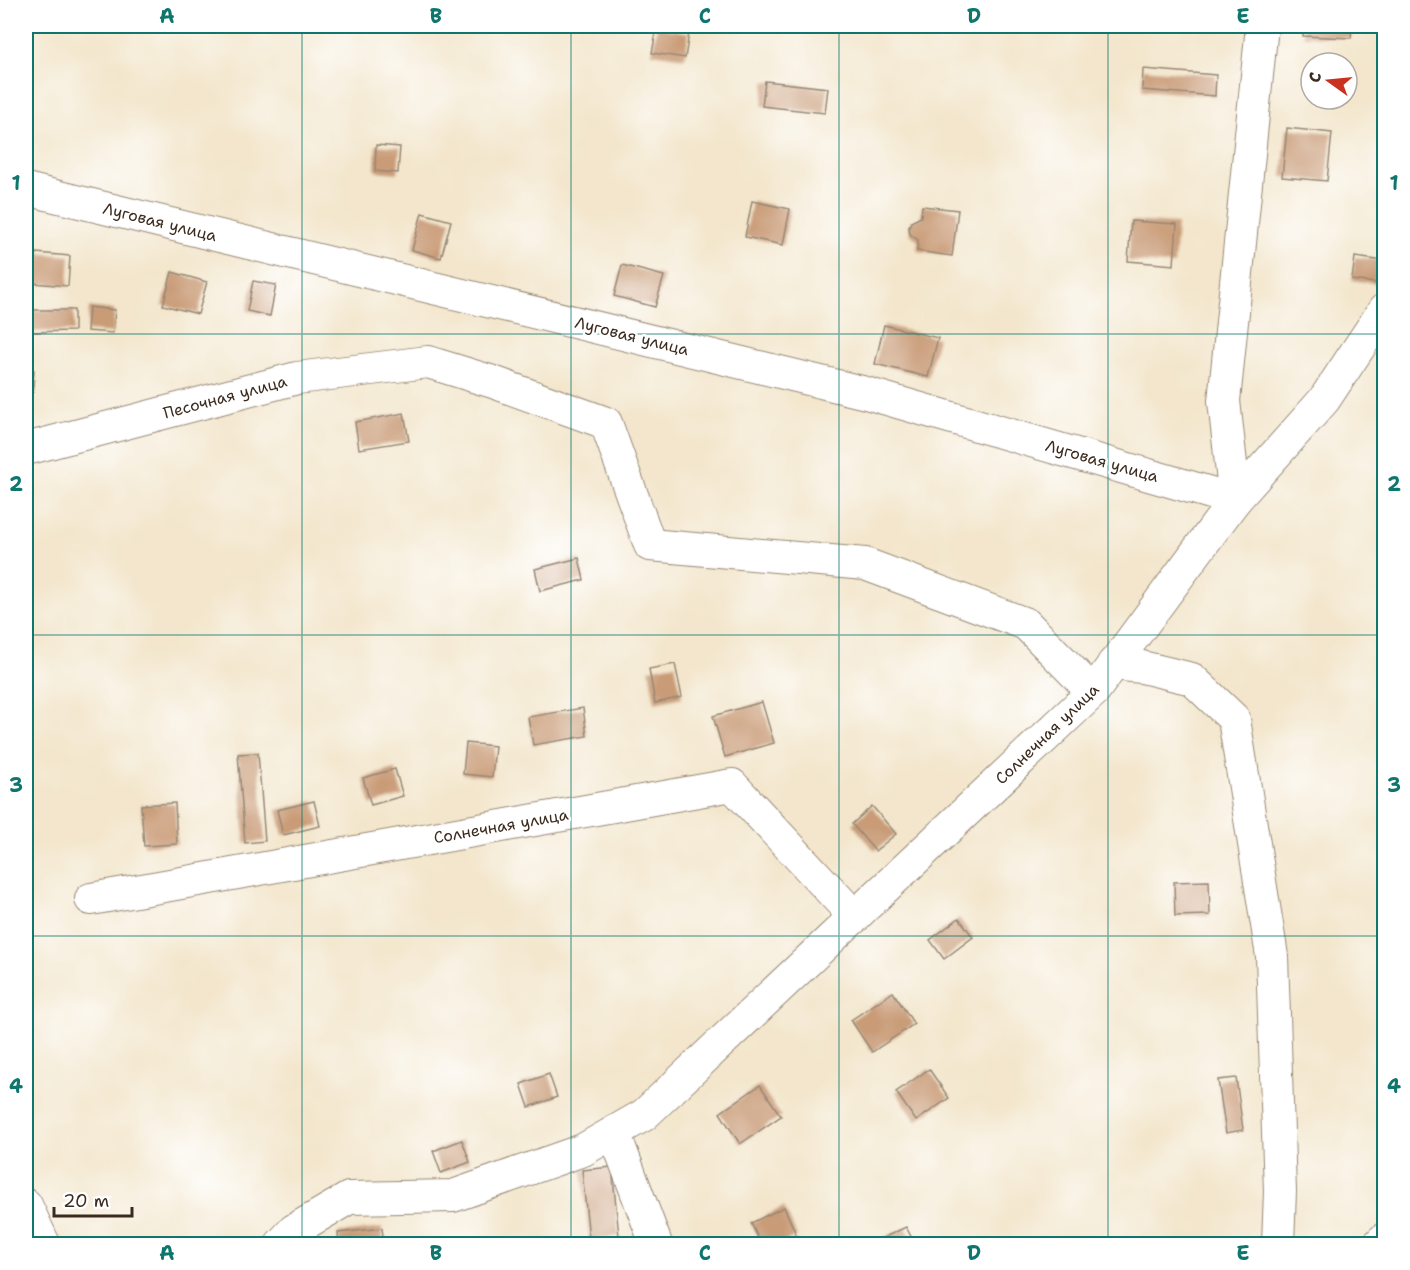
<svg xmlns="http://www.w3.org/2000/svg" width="1410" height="1270" font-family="'Shantell Sans',sans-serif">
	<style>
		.building { fill: #c99b77 }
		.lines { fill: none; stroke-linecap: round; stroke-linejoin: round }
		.minor-casing { stroke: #978875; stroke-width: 34 }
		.minor { stroke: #fff; stroke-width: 32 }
		.grid { fill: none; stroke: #0f766e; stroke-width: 1.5; stroke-opacity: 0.55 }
		.labels { text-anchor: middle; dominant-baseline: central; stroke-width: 5; stroke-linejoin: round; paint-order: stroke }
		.street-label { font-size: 16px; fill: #3b2a1e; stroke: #fff }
		.neatline { fill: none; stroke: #0f766e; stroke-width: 2 }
		.grid-label { font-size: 20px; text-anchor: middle; font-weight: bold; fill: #0f766e }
	</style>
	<rect width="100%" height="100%" fill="#fff"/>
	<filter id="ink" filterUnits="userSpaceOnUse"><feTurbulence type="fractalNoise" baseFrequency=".0167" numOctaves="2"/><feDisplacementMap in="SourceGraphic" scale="12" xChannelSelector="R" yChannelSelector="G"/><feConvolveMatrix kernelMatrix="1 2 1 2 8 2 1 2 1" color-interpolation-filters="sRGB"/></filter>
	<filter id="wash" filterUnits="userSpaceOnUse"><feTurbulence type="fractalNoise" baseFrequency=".008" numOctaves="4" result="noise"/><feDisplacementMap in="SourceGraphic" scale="24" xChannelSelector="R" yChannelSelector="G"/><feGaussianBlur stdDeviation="1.35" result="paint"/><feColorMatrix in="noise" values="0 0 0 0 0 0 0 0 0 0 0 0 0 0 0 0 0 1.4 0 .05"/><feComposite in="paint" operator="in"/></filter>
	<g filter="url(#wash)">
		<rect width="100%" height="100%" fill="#f3e6cc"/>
		<g id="blocks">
			<g class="building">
				<path d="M1303 26H1352L1351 38 1303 36Z"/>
				<path d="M657 27 689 33 685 58 652 53Z"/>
				<path d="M1143 69 1216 75 1215 96 1142 90Z"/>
				<path d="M765 81 828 88 825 113 762 106Z"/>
				<path d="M1287 128 1332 133 1327 181 1282 177Z"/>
				<path d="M376 145 400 147 398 173 375 171Z"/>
				<path d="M752 201 790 209 783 245 745 237Z"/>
				<path d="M922 206 958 210 952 256 917 251 918 240 910 234 909 227 911 222 921 217Z"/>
				<path d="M422 213 451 221 441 258 412 250Z"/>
				<path d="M1131 221 1177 224 1174 265 1128 261Z"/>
				<path d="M36 253 70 256 68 286 33 283Z"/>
				<path d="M1355 257 1384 261 1382 284 1352 280Z"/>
				<path d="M622 265 664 276 655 307 614 296Z"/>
				<path d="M172 272 207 282 198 314 163 305Z"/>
				<path d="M253 281 276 285 270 316 247 311Z"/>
				<path d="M89 307 115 310 113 333 87 331Z"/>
				<path d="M26 310H74V331L26 332Z"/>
				<path d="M884 325 938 338 928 377 875 364Z"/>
				<path d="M26 370H34L33 392H26Z"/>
				<path d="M404 413 409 441 359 449 355 422Z"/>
				<path d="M579 558 584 580 540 591 535 569Z"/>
				<path d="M675 664 682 697 655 703 649 669Z"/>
				<path d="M762 702 774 743 725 757 713 716Z"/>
				<path d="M583 708 587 736 533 745 528 717Z"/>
				<path d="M466 743 495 746 492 777 463 774Z"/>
				<path d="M258 753 265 841 245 843 238 754Z"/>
				<path d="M395 769 403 796 371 805 363 778Z"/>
				<path d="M314 801 320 826 283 835 277 810Z"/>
				<path d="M175 803 177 844 144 846 141 805Z"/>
				<path d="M872 806 896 834 875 851 852 824Z"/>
				<path d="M1209 881 1210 915 1175 916 1174 882Z"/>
				<path d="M959 918 973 937 944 959 930 940Z"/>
				<path d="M893 992 914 1024 872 1052 851 1020Z"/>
				<path d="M929 1069 949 1098 916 1121 896 1092Z"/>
				<path d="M549 1074 557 1097 529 1107 521 1084Z"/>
				<path d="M1236 1078 1243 1130 1226 1133 1218 1080Z"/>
				<path d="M760 1085 781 1116 740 1144 720 1113Z"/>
				<path d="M462 1140 470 1162 441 1173 433 1151Z"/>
				<path d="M612 1167 619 1236 589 1239 582 1170Z"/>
				<path d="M784 1207 797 1236 780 1244H761L751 1223Z"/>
				<path d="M906 1227 915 1244H870Z"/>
				<path d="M382 1228 384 1244H339L338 1233Z"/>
			</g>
		</g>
	</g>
	<g filter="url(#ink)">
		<use href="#blocks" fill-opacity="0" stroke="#978875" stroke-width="1.5"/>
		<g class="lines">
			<g class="minor-casing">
				<g id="minor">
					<path d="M26 189 866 393 1235 500"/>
					<path d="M26 449 297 378 428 362 493 382 606 423 650 545 865 564 1026 624 1093 692"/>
					<path d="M1235 500 1224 401 1262 26"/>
					<path d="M1113 664 1142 667 1192 679 1234 719 1272 956 1280 1191 1278 1244"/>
					<path d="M91 899 732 785 855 917"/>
					<path d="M614 1132 656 1244"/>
					<path d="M26 1205 44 1244"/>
					<path d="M281 1244 294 1230 349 1198 453 1196 583 1150 644 1115 1093 692 1235 500 1324 400 1384 310"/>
					<path d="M1379 1244 1384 1239"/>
				</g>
			</g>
			<use href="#minor" class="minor"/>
		</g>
	</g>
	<path class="grid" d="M302 26V1244M571 26V1244M839 26V1244M1108 26V1244M26 334H1384M26 635H1384M26 936H1384"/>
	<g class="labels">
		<g class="street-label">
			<text transform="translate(160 222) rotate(14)">Луговая улица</text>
			<text transform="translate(632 336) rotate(14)">Луговая улица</text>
			<text transform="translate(225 397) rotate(-15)">Песочная улица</text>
			<text transform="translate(1102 461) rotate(16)">Луговая улица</text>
			<text transform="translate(1047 734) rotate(-44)">Солнечная улица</text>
			<text transform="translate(501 826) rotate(-10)">Солнечная улица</text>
		</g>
	</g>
	<rect width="1410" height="1270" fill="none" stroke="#fff" stroke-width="66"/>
	<g transform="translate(1329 81) rotate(285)"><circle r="28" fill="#ffffff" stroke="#b1aaa5" stroke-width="1.5"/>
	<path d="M0-4.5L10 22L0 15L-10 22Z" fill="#c8321e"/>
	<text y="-9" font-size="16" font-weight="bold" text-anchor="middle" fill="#3b2a1e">С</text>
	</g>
	<path d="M54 1207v9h78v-9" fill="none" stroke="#3b2a1e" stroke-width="3"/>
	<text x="63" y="1207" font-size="18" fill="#3b2a1e" stroke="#ffffff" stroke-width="4.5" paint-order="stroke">20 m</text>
	<rect x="33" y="33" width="1344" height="1204" class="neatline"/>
	<g class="grid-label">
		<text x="167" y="23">A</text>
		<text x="436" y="23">B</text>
		<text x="705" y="23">C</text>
		<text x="974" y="23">D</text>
		<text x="1243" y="23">E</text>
		<text x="16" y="190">1</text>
		<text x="1394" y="190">1</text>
		<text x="16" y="491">2</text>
		<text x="1394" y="491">2</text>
		<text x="16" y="792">3</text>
		<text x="1394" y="792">3</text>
		<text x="16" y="1093">4</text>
		<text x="1394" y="1093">4</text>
		<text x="167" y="1260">A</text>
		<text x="436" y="1260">B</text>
		<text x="705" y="1260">C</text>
		<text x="974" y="1260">D</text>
		<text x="1243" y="1260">E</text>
	</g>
</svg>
